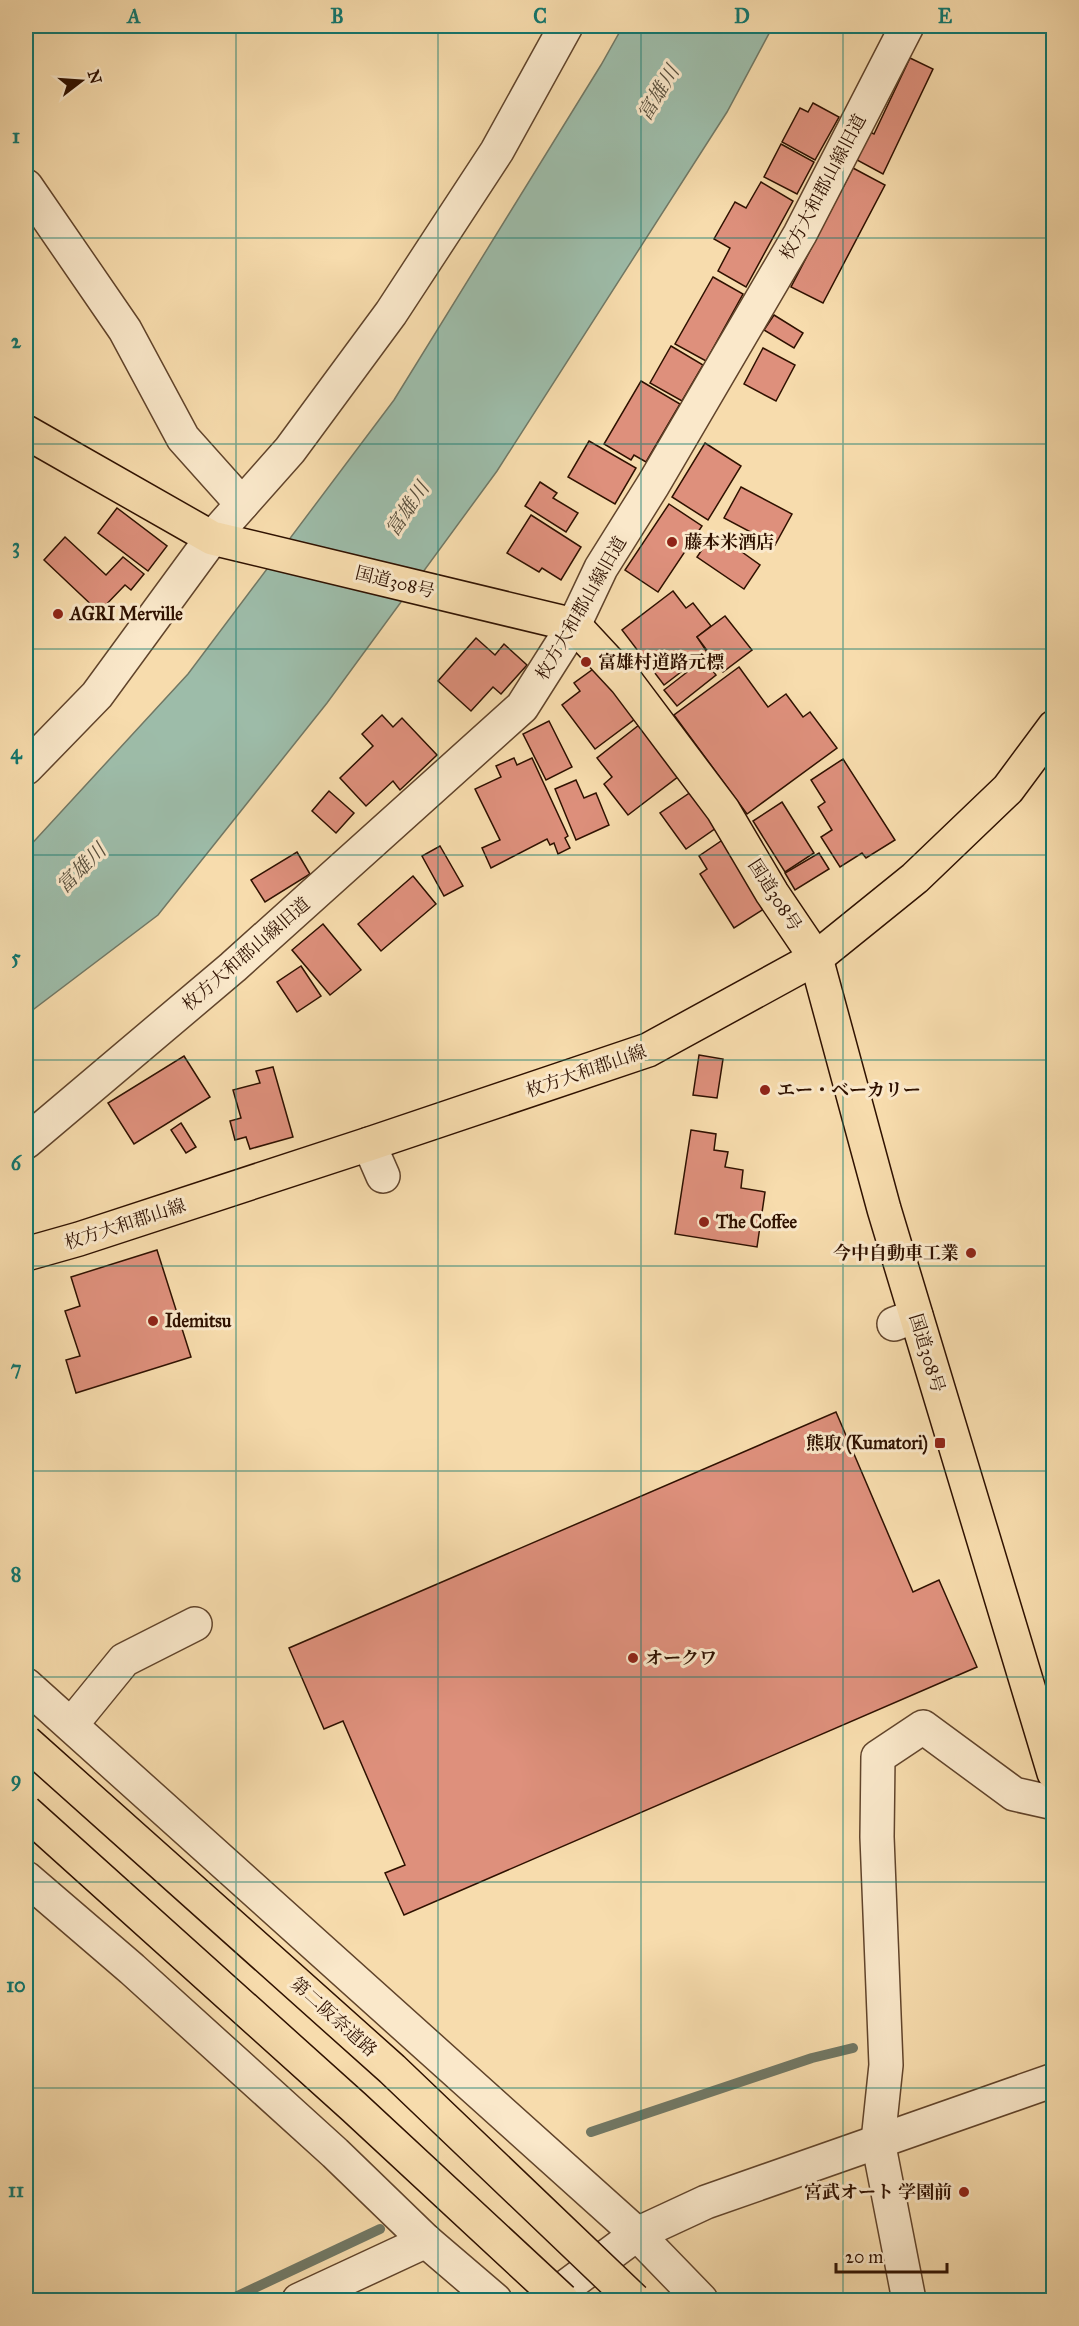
<svg xmlns="http://www.w3.org/2000/svg" width="1079" height="2326" font-family="'IM FELL Great Primer','Noto Serif JP',serif">
	<style>
		.water { fill: #9dbca9; stroke: #717865; stroke-width: 1.5 }
		.lines { fill: none; stroke-linecap: round; stroke-linejoin: round }
		.stream { stroke: #717865; stroke-width: 10 }
		.building { fill: #de907c; stroke: #2f1100; stroke-width: 1.5 }
		.minor-casing { stroke: #61442b; stroke-width: 36 }
		.major-casing { stroke: #2f1100; stroke-width: 36 }
		.highway-casing { stroke: #2f1100; stroke-width: 36 }
		.minor { stroke: #fae8ca; stroke-width: 33 }
		.major { stroke: #f7dcad; stroke-width: 33 }
		.highway { stroke: #f7dcad; stroke-width: 33 }
		.highway-bridge-casing { stroke: #2f1100; stroke-width: 36; stroke-linecap: butt }
		.highway-bridge { stroke: #f7dcad; stroke-width: 33 }
		.grid { fill: none; stroke: #0f766e; stroke-width: 1.5; stroke-opacity: 0.55 }
		.poi-dot { fill: #8f2418; stroke: #fae8ca; stroke-width: 2 }
		.labels { text-anchor: middle; dominant-baseline: central; stroke-width: 6; stroke-linejoin: round; paint-order: stroke }
		.street-label { font-size: 18px; fill: #2f1100; stroke: #fae8ca }
		.poi-label { font-size: 18px; font-weight: bold; fill: #2f1100; stroke: #fae8ca; text-anchor: start }
		.water-label { font-size: 20px; font-style: italic; fill: #564d3b; stroke: #fae8ca }
		.neatline { fill: none; stroke: #0f766e; stroke-width: 2 }
		.grid-label { font-size: 20px; text-anchor: middle; font-weight: bold; fill: #0f766e }
	</style>
	<rect width="100%" height="100%" fill="#f7dcad"/>
	<filter id="stains"><feTurbulence type="fractalNoise" baseFrequency=".00333" numOctaves="4"/><feColorMatrix values="0 0 0 0 .2 0 0 0 0 .09 0 0 0 0 .02 0 0 0 .5 -.17"/></filter>
	<radialGradient id="worn" r=".72"><stop offset=".6" stop-color="#630" stop-opacity="0"/><stop offset="1" stop-color="#630" stop-opacity=".3"/></radialGradient>
	<path class="water" d="M623 26H773L727 112 497 471 327 703 158 915 26 1015V850L188 674 394 400 601 65Z"/>
	<g class="lines">
		<g class="stream">
			<path d="M591 2132 812 2058 853 2048"/>
			<path d="M229 2300 380 2229"/>
		</g>
	</g>
	<g class="building">
		<path d="M910 58 933 69 883 174 857 160 870 132 874 134Z"/>
		<path d="M813 103 839 117 815 160 782 142 800 108 808 112Z"/>
		<path d="M781 144 814 162 797 194 764 177Z"/>
		<path d="M853 168 885 185 823 303 791 287Z"/>
		<path d="M761 182 793 201 746 287 718 271 730 248 714 239 735 202 746 208Z"/>
		<path d="M713 277 743 294 706 361 675 344Z"/>
		<path d="M774 315 803 333 794 348 764 330Z"/>
		<path d="M671 346 703 365 682 401 650 383Z"/>
		<path d="M763 348 795 365 776 401 744 384Z"/>
		<path d="M641 381 680 404 646 462 634 455 631 460 604 444Z"/>
		<path d="M589 441 636 468 615 504 568 477Z"/>
		<path d="M705 443 741 466 708 520 672 497Z"/>
		<path d="M540 482 557 493 553 498 578 513 566 532 525 506Z"/>
		<path d="M741 487 792 514 775 545 724 518Z"/>
		<path d="M669 504 702 526 658 592 625 570Z"/>
		<path d="M117 508 167 546 148 571 98 533Z"/>
		<path d="M531 515 581 547 561 580 542 568 539 572 507 553Z"/>
		<path d="M714 532 760 565 744 589 697 557Z"/>
		<path d="M65 537 106 575 123 557 144 574 131 590 125 585 99 612 44 560Z"/>
		<path d="M673 591 686 608 693 603 711 626 697 637 707 652 664 685 622 630Z"/>
		<path d="M725 616 752 650 723 672 697 637Z"/>
		<path d="M476 638 495 655 504 644 527 665 501 694 493 687 471 711 438 681Z"/>
		<path d="M704 659 716 675 677 706 664 690Z"/>
		<path d="M596 667 635 719 595 749 562 705 580 691 574 683Z"/>
		<path d="M739 667 768 707 786 694 803 717 810 712 837 748 747 814 674 715Z"/>
		<path d="M382 715 393 727 402 718 437 755 400 790 393 781 366 806 340 778 373 746 362 734Z"/>
		<path d="M549 721 572 767 546 780 523 734Z"/>
		<path d="M639 725 679 776 628 815 604 784 612 777 597 758Z"/>
		<path d="M514 758 517 765 532 758 568 836 565 838 570 848 558 854 554 843 550 845 547 839 491 868 482 848 500 840 475 789 501 777 496 766Z"/>
		<path d="M843 759 895 840 866 858 862 853 840 867 821 837 832 830 818 807 825 802 811 780Z"/>
		<path d="M576 780 584 798 596 793 609 825 576 840 555 789Z"/>
		<path d="M329 791 354 813 336 833 312 811Z"/>
		<path d="M691 792 716 828 686 849 660 813Z"/>
		<path d="M782 802 814 853 785 872 753 821Z"/>
		<path d="M724 839 767 907 734 928 700 874 707 869 699 856Z"/>
		<path d="M440 846 463 886 444 896 422 856Z"/>
		<path d="M297 852 310 874 265 902 251 880Z"/>
		<path d="M819 853 829 869 795 890 785 873Z"/>
		<path d="M413 876 436 904 381 951 358 924Z"/>
		<path d="M323 924 361 970 330 995 292 950Z"/>
		<path d="M301 966 321 996 297 1012 277 982Z"/>
		<path d="M699 1055 723 1059 717 1098 693 1095Z"/>
		<path d="M184 1056 210 1097 134 1144 108 1103Z"/>
		<path d="M273 1067 293 1137 250 1149 246 1137 235 1140 230 1121 241 1118 233 1090 260 1083 256 1071Z"/>
		<path d="M181 1123 196 1147 186 1153 171 1130Z"/>
		<path d="M691 1130 716 1134 714 1150 728 1152 725 1167 743 1170 741 1188 765 1192 757 1247 675 1234Z"/>
		<path d="M157 1250 191 1357 76 1393 66 1360 80 1356 65 1311 80 1306 71 1277Z"/>
		<path d="M836 1412 913 1592 939 1580 977 1667 404 1915 385 1873 405 1865 343 1721 324 1729 289 1648Z"/>
	</g>
	<g class="lines">
		<g class="minor-casing">
			<g id="minor">
				<path d="M26 186 125 330 183 438 242 504"/>
				<path d="M26 768 97 695 212 538 290 450 391 313 497 151 566 26"/>
				<path d="M26 1142 233 967 522 707 574 625 601 568 653 485 800 234 907 26"/>
				<path d="M369 1144 383 1176"/>
				<path d="M894 1324 916 1316"/>
				<path d="M26 1685 637 2234 701 2300"/>
				<path d="M71 1725 124 1660 195 1624"/>
				<path d="M26 1878 132 1969 335 2153 426 2241 495 2300"/>
				<path d="M299 2300 426 2241"/>
				<path d="M548 2300 637 2234 706 2202 1054 2080"/>
				<path d="M909 2300 878 2141 886 2065 877 1837 878 1757 923 1727 1014 1794 1054 1803"/>
			</g>
		</g>
		<g class="major-casing">
			<path id="major" d="M26 1254 79 1239 369 1144 648 1050 816 958 915 878 1008 789 1054 727"/>
		</g>
		<g class="highway-casing">
			<path id="highway" d="M26 432 212 538 574 625 626 681 723 810 772 893 816 958 884 1209 1054 1773"/>
		</g>
		<use href="#minor" class="minor"/>
		<use href="#major" class="major"/>
		<use href="#highway" class="highway"/>
		<g class="highway-bridge-casing">
			<g id="highway-bridge">
				<path d="M26 1742 392 2069 634 2300"/>
				<path d="M26 1812 354 2107 562 2300"/>
			</g>
		</g>
		<use href="#highway-bridge" class="highway-bridge"/>
	</g>
	<path class="grid" d="M236 26V2300M438 26V2300M641 26V2300M843 26V2300M26 238H1054M26 444H1054M26 649H1054M26 855H1054M26 1060H1054M26 1266H1054M26 1471H1054M26 1677H1054M26 1882H1054M26 2088H1054"/>
	<g class="poi-dot">
		<circle cx="672" cy="542" r="6"/>
		<circle cx="58" cy="614" r="6"/>
		<circle cx="586" cy="662" r="6"/>
		<circle cx="765" cy="1090" r="6"/>
		<circle cx="704" cy="1222" r="6"/>
		<circle cx="971" cy="1253" r="6"/>
		<circle cx="153" cy="1321" r="6"/>
		<rect x="934" y="1437" width="12" height="12" rx="3"/>
		<circle cx="633" cy="1658" r="6"/>
		<circle cx="964" cy="2192" r="6"/>
	</g>
	<g class="labels">
		<g class="street-label">
			<text transform="translate(823 187) rotate(-62)">枚方大和郡山線旧道</text>
			<text transform="translate(395 582) rotate(14)">国道308号</text>
			<text transform="translate(581 608) rotate(-60)">枚方大和郡山線旧道</text>
			<text transform="translate(775 895) rotate(57)">国道308号</text>
			<text transform="translate(246 954) rotate(-41)">枚方大和郡山線旧道</text>
			<text transform="translate(586 1071) rotate(-19)">枚方大和郡山線</text>
			<text transform="translate(125 1224) rotate(-18)">枚方大和郡山線</text>
			<text transform="translate(927 1353) rotate(73)">国道308号</text>
			<text transform="translate(334 2017) rotate(42)">第二阪奈道路</text>
		</g>
		<g class="poi-label">
			<text x="684" y="542">藤本米酒店</text>
			<text x="70" y="614">AGRI Merville</text>
			<text x="598" y="662">富雄村道路元標</text>
			<text x="777" y="1090">エー・ベーカリー</text>
			<text x="716" y="1222">The Coffee</text>
			<text x="959" y="1253" text-anchor="end">今中自動車工業</text>
			<text x="165" y="1321">Idemitsu</text>
			<text x="928" y="1443" text-anchor="end">熊取 (Kumatori)</text>
			<text x="645" y="1658">オークワ</text>
			<text x="952" y="2192" text-anchor="end">宮武オート 学園前</text>
		</g>
		<g class="water-label">
			<text transform="translate(658 93) rotate(-59)">富雄川</text>
			<text transform="translate(407 509) rotate(-56)">富雄川</text>
			<text transform="translate(81 868) rotate(-45)">富雄川</text>
		</g>
	</g>
	<rect width="1079" height="2326" fill="none" stroke="#f7dcad" stroke-width="66"/>
	<g transform="translate(81 81) rotate(73)" stroke="#fae8ca" stroke-width="4.5" paint-order="stroke">
	<path d="M0-4.5L10 22L0 15L-10 22Z" fill="#2f1100"/>
	<text y="-9" font-size="16" font-weight="bold" text-anchor="middle" fill="#2f1100">N</text>
	</g>
	<path d="M836 2263v9h111v-9" fill="none" stroke="#2f1100" stroke-width="3"/>
	<text x="845" y="2263" font-size="18" fill="#2f1100" stroke="#fae8ca" stroke-width="4.5" paint-order="stroke">20 m</text>
	<rect x="33" y="33" width="1013" height="2260" class="neatline"/>
	<g class="grid-label">
		<text x="134" y="23">A</text>
		<text x="337" y="23">B</text>
		<text x="540" y="23">C</text>
		<text x="742" y="23">D</text>
		<text x="945" y="23">E</text>
		<text x="16" y="143">1</text>
		<text x="16" y="348">2</text>
		<text x="16" y="553">3</text>
		<text x="16" y="759">4</text>
		<text x="16" y="964">5</text>
		<text x="16" y="1170">6</text>
		<text x="16" y="1375">7</text>
		<text x="16" y="1581">8</text>
		<text x="16" y="1786">9</text>
		<text x="16" y="1992">10</text>
		<text x="16" y="2197">11</text>
	</g>
	<rect width="100%" height="100%" filter="url(#stains)"/>
	<rect width="100%" height="100%" fill="url(#worn)"/>
</svg>
